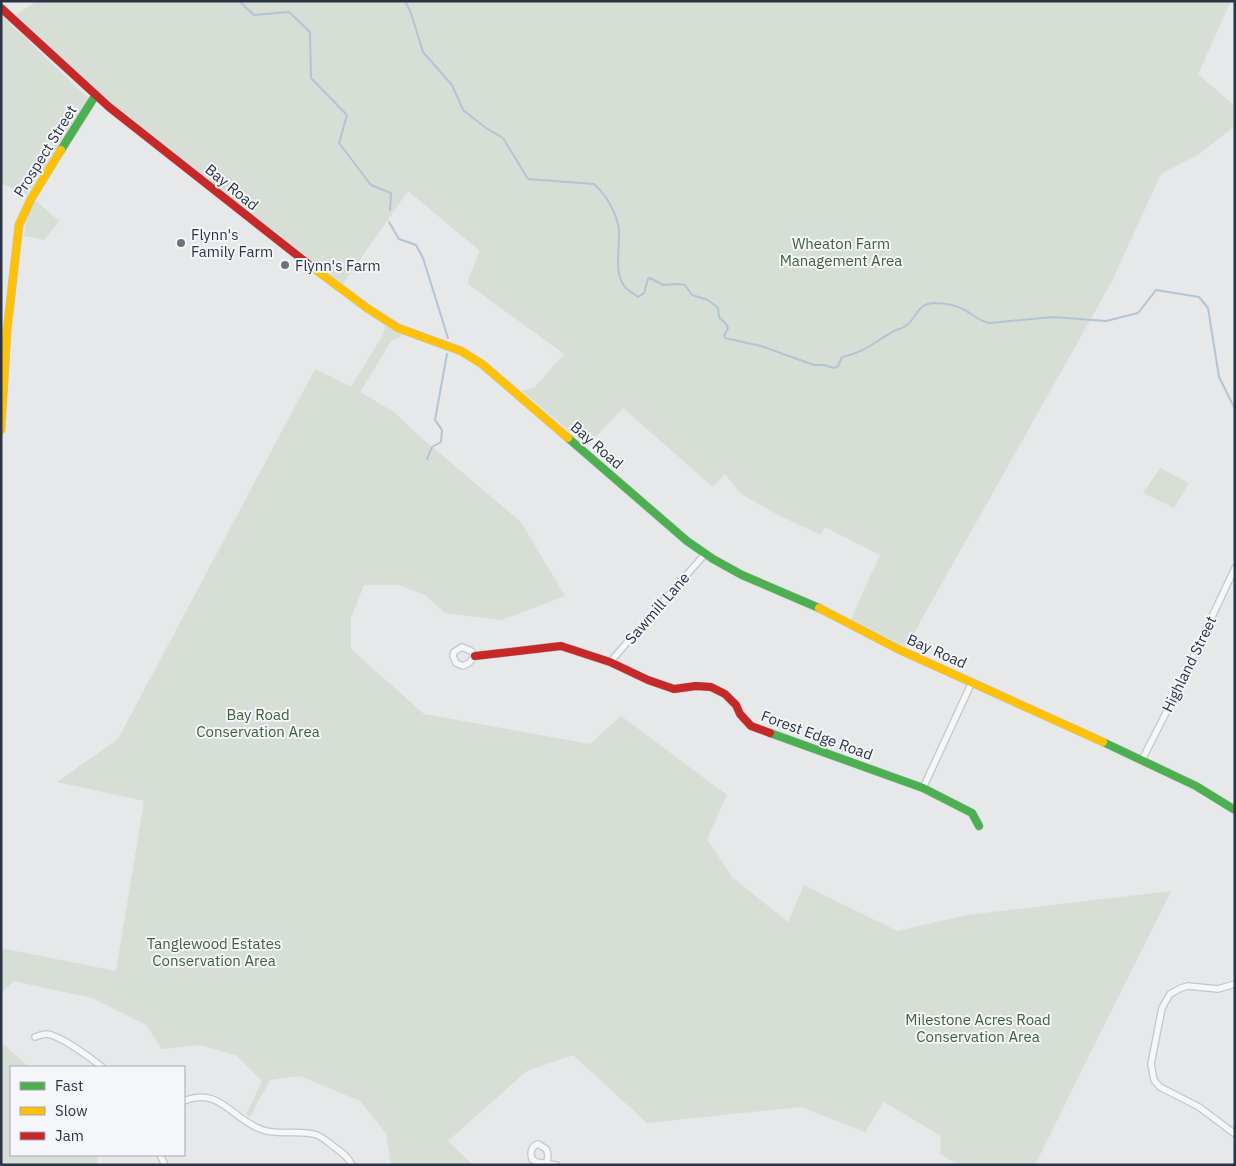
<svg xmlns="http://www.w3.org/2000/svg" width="1236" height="1166" font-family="'IBM Plex Sans',sans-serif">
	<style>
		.green { fill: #d6ded6 }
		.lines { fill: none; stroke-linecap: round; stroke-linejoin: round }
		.stream { stroke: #b4c4d5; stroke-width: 2 }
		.street-casing { stroke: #c4c6c8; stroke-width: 8 }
		.fast-casing { stroke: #c4c6c8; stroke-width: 9 }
		.slow-casing { stroke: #c4c6c8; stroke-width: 9 }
		.jam-casing { stroke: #c4c6c8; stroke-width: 9 }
		.street { stroke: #f5f6f7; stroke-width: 5.5 }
		.fast { stroke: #4caf50; stroke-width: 8 }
		.slow { stroke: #ffc107; stroke-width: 8 }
		.jam { stroke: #c62828; stroke-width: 8 }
		.poi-dot { fill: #6c737f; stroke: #f4f6f9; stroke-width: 2 }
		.labels { text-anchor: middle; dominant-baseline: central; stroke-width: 4; stroke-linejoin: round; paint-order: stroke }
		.street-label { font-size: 15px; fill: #2b3445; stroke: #f4f6f9 }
		.poi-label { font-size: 15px; fill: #2b3445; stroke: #f4f6f9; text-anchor: start }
		.park-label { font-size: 15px; fill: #3f6138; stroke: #f4f6f9 }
	</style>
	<rect width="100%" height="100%" fill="#e6e8ea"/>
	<g class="green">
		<path d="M37 1H1231L1198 74 1235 106V126L1199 154 1161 174 1111 283 906 647 851 619 880 555 825 527 821 535 778 515 741 494 725 474 713 487 623 408 587 446 522 391 534 388 564 354 468 284 469 277 480 251 408 191 343 284 268 227 100 95 16 15Z"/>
		<path d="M1 15 89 99 27 195 1 183Z"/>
		<path d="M36 201 59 221 44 240 24 236 27 215Z"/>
		<path d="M385 326 403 336 392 340 360 392 394 412 417 434 521 522 565 596 501 620 445 613 425 595 398 585H364L351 618V649L424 714 590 744 621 716 727 795 707 839 732 877 788 922 804 885 897 931 967 915 1171 891 1035 1165H959L940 1154 941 1136 884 1102 865 1132 801 1107 647 1123 573 1055 527 1071 448 1141 473 1165H391L386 1133 360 1101 300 1076 270 1080 250 1117 246 1114 262 1081 237 1056 201 1045 162 1049 146 1025 92 998 13 981 1 994V948L116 971 144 801 57 782 118 739 315 369 351 387 383 335Z"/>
		<path d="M1160 468 1189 483 1174 508 1143 493Z"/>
		<path d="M1 1042 29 1067H11V1155H97L98 1165H1Z"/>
	</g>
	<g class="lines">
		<g class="stream">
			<path d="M239 1 254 15 289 12 310 32 311 78 347 115 339 143 371 185 391 193 390 210"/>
			<path d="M405 1 411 13 423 52 452 85 463 110 486 128 503 138 528 179 594 184C607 196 617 213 619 231 620 248 613 275 626 288 629 291 634 294 638 297L644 293 648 279 650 278 663 285 679 284 685 285 692 295 708 300 718 308 719 317 726 324 728 328 724 336 725 338 761 346 814 365H824L834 368 838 366 842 357C866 352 874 342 894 331 897 329 901 329 904 327 917 320 916 304 933 303 942 303 955 305 963 309 973 314 979 322 990 323L1053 317 1106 321 1138 313 1156 290 1199 297 1208 308 1219 377 1235 409"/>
			<path d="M389 222 399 239 416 245 423 258 448 338"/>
			<path d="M427 459 432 447 441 442 442 430 435 420 447 354"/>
		</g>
		<g class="street-casing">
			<g id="street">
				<path d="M462 647 471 651 475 656 469 663 463 666 456 663 453 656 454 652Z"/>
				<path d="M610 662 705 554"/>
				<path d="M1142 760 1176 693 1235 568"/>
				<path d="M923 788 972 682"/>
				<path d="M1235 984 1218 989 1188 986 1181 988 1170 994 1162 1008 1151 1064 1154 1080 1160 1087 1199 1107 1235 1134"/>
				<path d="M35 1037C38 1036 43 1034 47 1034 61 1036 91 1058 102 1067"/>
				<path d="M184 1101C220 1086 232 1120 263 1130 280 1136 299 1129 317 1135 322 1137 328 1142 333 1146 340 1151 348 1156 352 1165"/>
				<path d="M160 1155 165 1165"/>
				<path d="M547 1163 548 1154 546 1149 538 1144C531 1146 530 1153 532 1159L536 1162 556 1165"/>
			</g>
		</g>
		<g class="fast-casing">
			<g id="fast">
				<path d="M61 150 95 96"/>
				<path d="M568 438 687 541 713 559 742 575 819 608"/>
				<path d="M770 733 923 788 972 813 979 826"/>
				<path d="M1103 742 1196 786 1235 810"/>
			</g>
		</g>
		<g class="slow-casing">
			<g id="slow">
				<path d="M312 267 367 308 398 328 461 351 482 364 568 438"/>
				<path d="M1 430 7 331 19 225 31 199 61 150"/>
				<path d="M819 608 900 650 1103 742"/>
			</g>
		</g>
		<g class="jam-casing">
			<g id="jam">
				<path d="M1 8 109 107 312 267"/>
				<path d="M475 656 561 646 610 662 648 680 674 689 696 686 711 687 725 694 736 705 740 714 751 726 770 733"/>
			</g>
		</g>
		<use href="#street" class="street"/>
		<use href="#fast" class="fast"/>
		<use href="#slow" class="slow"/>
		<use href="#jam" class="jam"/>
	</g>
	<g class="poi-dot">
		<circle cx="181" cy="243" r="5"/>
		<circle cx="285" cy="265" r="5"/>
	</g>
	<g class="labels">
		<g class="street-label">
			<text transform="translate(45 151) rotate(-58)">Prospect Street</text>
			<text transform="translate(232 187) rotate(39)">Bay Road</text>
			<text transform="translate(597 445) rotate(41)">Bay Road</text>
			<text transform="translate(657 608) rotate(-49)">Sawmill Lane</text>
			<text transform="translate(937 651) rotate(24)">Bay Road</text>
			<text transform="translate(1189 664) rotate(-64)">Highland Street</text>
			<text transform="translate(817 735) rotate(20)">Forest Edge Road</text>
		</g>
		<g class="poi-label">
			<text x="191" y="234">Flynn's<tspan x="191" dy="17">Family Farm</tspan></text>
			<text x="295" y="265">Flynn's Farm</text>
		</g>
		<g class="park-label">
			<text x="841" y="243">Wheaton Farm<tspan x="841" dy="17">Management Area</tspan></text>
			<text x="258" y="714">Bay Road<tspan x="258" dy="17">Conservation Area</tspan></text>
			<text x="214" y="943">Tanglewood Estates<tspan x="214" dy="17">Conservation Area</tspan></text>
			<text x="978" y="1019">Milestone Acres Road<tspan x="978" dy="17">Conservation Area</tspan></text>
		</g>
	</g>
	<rect width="1236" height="1166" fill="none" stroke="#2b3445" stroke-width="5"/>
	<rect x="10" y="1066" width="175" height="90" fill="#f4f6f9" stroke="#a4a8b1"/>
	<rect x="20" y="1082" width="25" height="8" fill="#4caf50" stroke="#a4a8b1"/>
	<text x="55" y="1091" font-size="15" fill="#2b3445">Fast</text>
	<rect x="20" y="1107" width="25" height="8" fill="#ffc107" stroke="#a4a8b1"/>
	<text x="55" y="1116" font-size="15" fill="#2b3445">Slow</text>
	<rect x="20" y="1132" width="25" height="8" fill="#c62828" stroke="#a4a8b1"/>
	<text x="55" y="1141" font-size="15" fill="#2b3445">Jam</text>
</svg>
